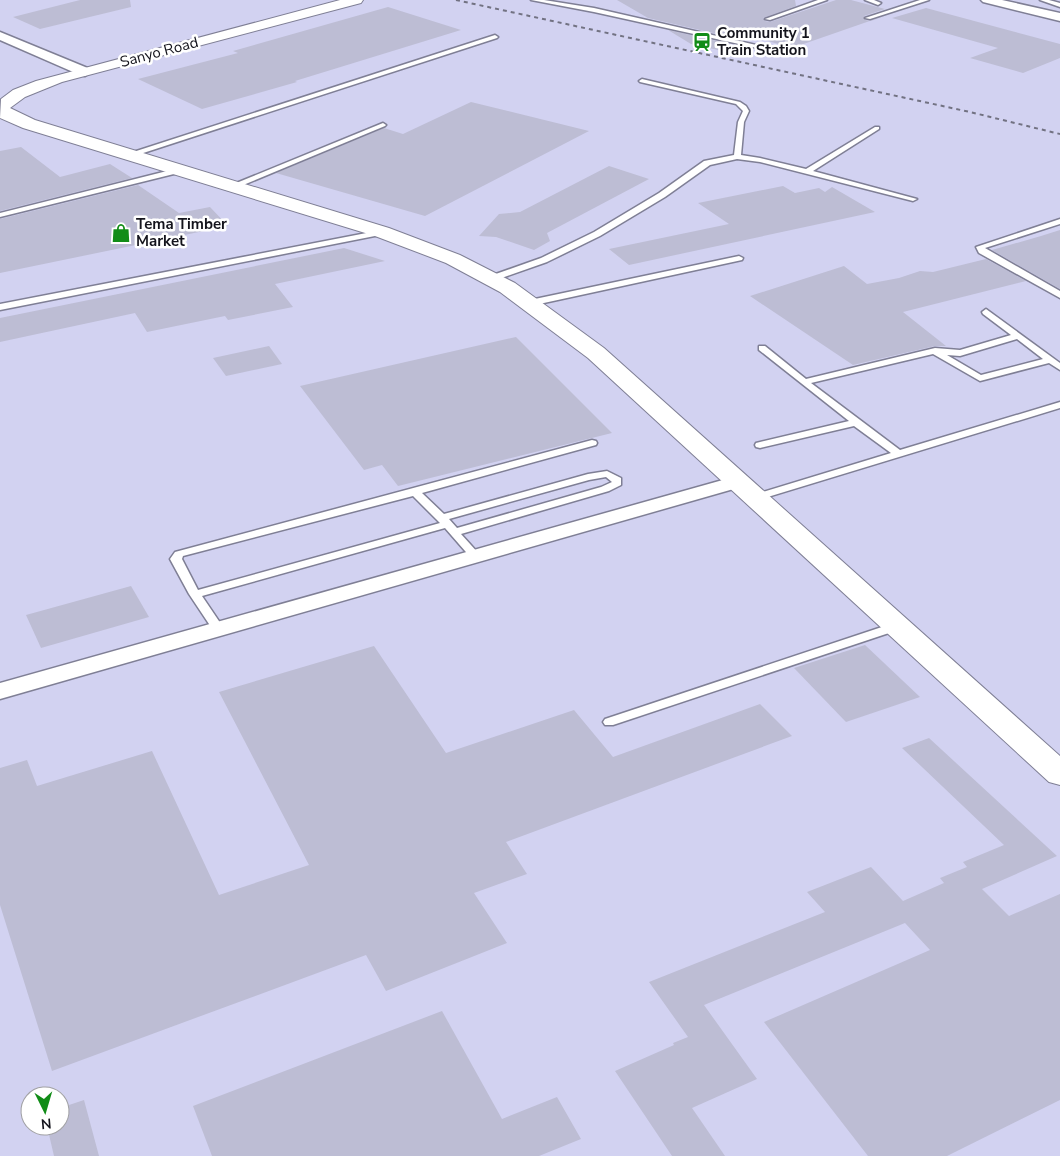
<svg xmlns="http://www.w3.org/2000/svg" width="1060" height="1156" font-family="'Nunito Sans',sans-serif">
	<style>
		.built { fill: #d2d2f1; fill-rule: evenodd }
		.building { fill: #bdbdd4 }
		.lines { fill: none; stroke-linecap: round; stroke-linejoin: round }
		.service-casing { stroke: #7f7f95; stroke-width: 3 }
		.minor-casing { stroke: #7f7f95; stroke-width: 3 }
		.tertiary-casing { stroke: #7f7f95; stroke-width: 2 }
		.service { fill: #fff; fill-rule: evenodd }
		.minor { fill: #fff; fill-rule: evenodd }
		.tertiary { fill: #fff; fill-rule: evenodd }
		.rail { stroke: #727282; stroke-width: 2; stroke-dasharray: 4 4; stroke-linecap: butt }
		.labels { text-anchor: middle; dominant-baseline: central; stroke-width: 5; stroke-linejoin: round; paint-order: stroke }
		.far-poi-label { font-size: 15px; font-weight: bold; fill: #14141c; stroke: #fff; text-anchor: start }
		.far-street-label { font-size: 15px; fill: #14141c; stroke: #fff }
	</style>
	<rect width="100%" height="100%" fill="#e0e0f8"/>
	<path class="built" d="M0 0H1060V1156H0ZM30 1096H60V1126H30Z"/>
	<g class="building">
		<path d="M80 0H130L131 7 40 29 13 17Z"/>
		<path d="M617 0H795L796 6 763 18 765 21 770 22 836 0H851L885 9 864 16 865 20 871 21 887 15 792 48 748 35 739 39 648 18Z"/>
		<path d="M388 7 461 30 295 81 297 82 202 109 138 79 238 53 233 51Z"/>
		<path d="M926 8 1060 44V58L1023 73 970 58 998 48 892 18Z"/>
		<path d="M668 30 730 44 718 50 691 44Z"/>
		<path d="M471 102 589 131 425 216 276 173 384 128 403 134Z"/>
		<path d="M21 147 60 177 110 164 132 178 0 211V151Z"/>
		<path d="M609 166 649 179 547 233 550 241 534 250 496 237 479 236 499 214 520 212Z"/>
		<path d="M138 185 179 213 210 207 228 226 0 273V219Z"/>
		<path d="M783 186 795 193 819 188 825 192 832 187 875 212 629 265 609 249 729 224 698 203Z"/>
		<path d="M1060 230V289L992 250 1041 236Z"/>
		<path d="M344 248 385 261 275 284 293 307 228 320 225 316 147 332 135 313 0 342V318Z"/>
		<path d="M986 259 1026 281 903 312 946 346H935L853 365 750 296 844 266 867 284 899 278 920 271 933 272Z"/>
		<path d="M516 337 612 433 398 486 382 465 364 470 300 386Z"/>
		<path d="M269 346 282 364 226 376 213 358Z"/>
		<path d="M131 586 149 617 41 648 26 615Z"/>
		<path d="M865 645 920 697 846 722 794 668Z"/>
		<path d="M374 646 446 753 574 710 613 757 760 704 792 736 506 842 527 874 474 893 507 943 386 991 366 955 52 1071 0 905V768L27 760 37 786 152 751 219 895 309 865 219 692Z"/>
		<path d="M929 738 1057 856 982 889 1009 916 1060 894V1100L947 1156H868L764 1022 930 950 905 923 704 1005 757 1079 692 1108 725 1156H672L615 1071 674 1045 673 1043 688 1037 649 982 825 912 807 892 871 867 903 901 944 883 940 878 967 867 963 862 1004 845 902 748Z"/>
		<path d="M442 1011 502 1119 557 1097 581 1139 539 1156H212L193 1106Z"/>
		<path d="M84 1100 99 1156H54L47 1126H60V1108Z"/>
	</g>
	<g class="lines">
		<g class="service-casing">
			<g id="service">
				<path d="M531 0H544L594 8 783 51 780 53 594 12Z"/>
				<path d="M818 0H827L770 20 765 19Z"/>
				<path d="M865 0H874L881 3 878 5Z"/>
				<path d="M920 0H929L870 19 865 18Z"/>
				<path d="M1040 0H1049L1060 3V7Z"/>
				<path d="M495 35 498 37 497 38 131 157 124 155Z"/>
				<path d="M642 79 740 102 746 106 749 111 744 122 741 155 760 158 806 169 875 127H879V129L813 171 917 199 913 201 760 162 737 159 710 165 665 197 600 236 547 262 496 280H490V276L541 258 594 232 659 193 704 161 734 155 738 122 743 111 736 104 640 82 639 81Z"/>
				<path d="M383 123 386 125 385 126 236 188 229 186Z"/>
				<path d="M179 168H182V172L0 217V213Z"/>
				<path d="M1060 219V224L985 248 1060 291V298L979 253 976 247Z"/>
				<path d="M382 230H385V234L0 310V304Z"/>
				<path d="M739 256 743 258 742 260 530 306 526 303 530 300Z"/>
				<path d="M986 309 1060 363V370L1049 363 980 381 933 354 811 383 900 450 1060 402V408L758 500H750L749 498 750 496 891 453 854 426 760 448 756 447 755 445 756 443 849 421 759 350V346H765L806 379 935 348 960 350 1011 335 983 314 982 312ZM1017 339 1043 359 981 375 947 355 960 356Z"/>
				<path d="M592 440 596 441 597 443 596 445 422 493 444 514 588 474 607 471 621 478V485L609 491 461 534 480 555 482 557 480 559H472L445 528 202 596 225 630 223 633H215L189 594 170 559 175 552ZM606 477 612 482 601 487 457 528 449 519 589 480ZM413 496 440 523 198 590 182 559 183 556Z"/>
				<path d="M897 622 903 626 901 629 613 725H605L603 722 605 719Z"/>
			</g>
		</g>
		<g class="minor-casing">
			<g id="minor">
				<path d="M981 0H1002L1060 13V21L983 2Z"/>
				<path d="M0 32 90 69 91 72 85 76 80 75 0 40Z"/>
				<path d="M737 476 744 478 747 482 744 486 0 699V683Z"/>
			</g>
		</g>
		<g class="tertiary-casing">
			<path id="tertiary" d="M340 0H363L361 3 62 82 25 97 10 108 35 120 389 228 460 255 515 283 604 348 1060 756V785L1049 782 588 358 500 292 446 263 375 236 23 128 0 118 1 99 13 90 36 81Z"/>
		</g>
		<use href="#service" class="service"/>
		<use href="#minor" class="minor"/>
		<use href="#tertiary" class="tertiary"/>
		<path class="rail" d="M456 0 970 112 1060 134"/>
	</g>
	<defs>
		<g id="station-bare" transform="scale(1.5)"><path d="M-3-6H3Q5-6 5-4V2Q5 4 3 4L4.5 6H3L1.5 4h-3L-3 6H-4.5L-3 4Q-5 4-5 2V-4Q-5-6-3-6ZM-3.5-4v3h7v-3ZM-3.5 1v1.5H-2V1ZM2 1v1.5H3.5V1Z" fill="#118c17" stroke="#fff" stroke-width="2.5" paint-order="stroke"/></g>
		<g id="shop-bare" transform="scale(1.5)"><path d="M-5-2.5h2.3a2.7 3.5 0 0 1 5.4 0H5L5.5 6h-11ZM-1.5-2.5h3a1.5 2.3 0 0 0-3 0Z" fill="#118c17" stroke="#fff" stroke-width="2.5" paint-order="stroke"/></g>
	</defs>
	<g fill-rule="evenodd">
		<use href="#station-bare" x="702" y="42"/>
		<use href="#shop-bare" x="121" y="233"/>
	</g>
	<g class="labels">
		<g class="far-poi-label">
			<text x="717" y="33">Community 1<tspan x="717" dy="17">Train Station</tspan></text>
			<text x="136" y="224">Tema Timber<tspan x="136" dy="17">Market</tspan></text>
		</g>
		<g class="far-street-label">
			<text transform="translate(159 52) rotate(-15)">Sanyo Road</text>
		</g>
	</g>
	<g transform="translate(45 1111) rotate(175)"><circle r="24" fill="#ffffff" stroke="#a1a1a4"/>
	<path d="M0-4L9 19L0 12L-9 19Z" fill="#118c17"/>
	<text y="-8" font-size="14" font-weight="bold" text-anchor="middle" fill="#14141c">N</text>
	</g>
</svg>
